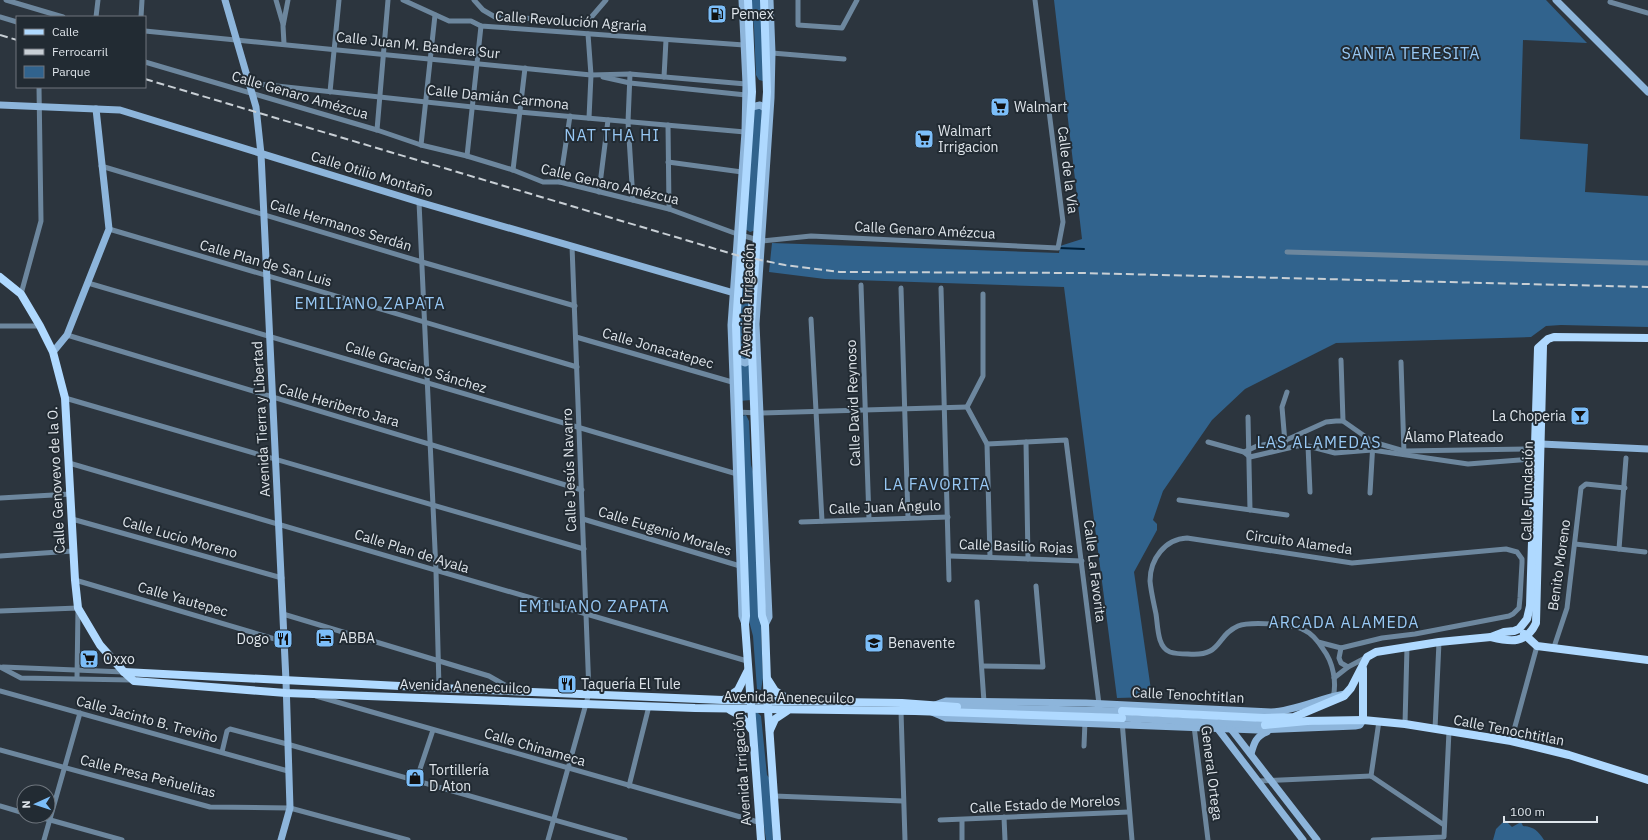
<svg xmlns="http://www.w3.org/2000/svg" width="1648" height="840" font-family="'IBM Plex Sans',sans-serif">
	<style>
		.green { fill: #31638d }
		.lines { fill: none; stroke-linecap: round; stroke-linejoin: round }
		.stream { stroke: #002039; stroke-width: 2 }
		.street { stroke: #6d879e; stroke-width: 5 }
		.secondary { stroke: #8db5db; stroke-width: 7 }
		.primary { stroke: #afd9ff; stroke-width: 8 }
		.rail { stroke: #c8cfd5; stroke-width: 2; stroke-dasharray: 8 4; stroke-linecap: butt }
		.labels { text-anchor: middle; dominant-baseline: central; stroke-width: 4; stroke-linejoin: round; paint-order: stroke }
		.poi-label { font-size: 14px; fill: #dfe5eb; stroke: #222b33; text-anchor: start }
		.street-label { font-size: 14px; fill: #dfe5eb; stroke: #222b33 }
		.quarter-label { font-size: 16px; letter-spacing: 1px; fill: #98c8f4; stroke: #222b33 }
	</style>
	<rect width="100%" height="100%" fill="#2c353e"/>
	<g class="green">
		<path d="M750 0H761L763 81 759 80 756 75 754 27Z"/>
		<path d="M1054 0H1546L1587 43 1523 40 1520 139 1588 144 1585 192 1648 196V327L1561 325 1546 326 1531 337 1336 343 1245 389 1212 420 1163 491 1153 520 1157 524V530L1134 572 1152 697 1117 698 1064 287 825 279 769 272 772 243 1059 253 1060 246 1082 239Z"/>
		<path d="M757 102H760L762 108 756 230 750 232 745 229 754 104Z"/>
		<path d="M746 264 752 266 751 400 739 401 738 346 743 265Z"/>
		<path d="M746 415 749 421 751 465 755 478 763 678 761 690 757 689 753 636 748 617 742 416Z"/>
		<path d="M757 712 761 716 767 775 770 779 773 840H766L760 797 755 713Z"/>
		<path d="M1505 820 1512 827 1521 822 1523 826C1534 827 1538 831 1544 840H1493L1496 829Z"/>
	</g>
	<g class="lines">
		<path class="stream" d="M1059 248 1084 249"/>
		<g class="street">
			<path d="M6 0 63 17"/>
			<path d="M276 0 283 24"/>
			<path d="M403 0 449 21H471L481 26 744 45"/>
			<path d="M474 0 483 10 495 17 588 21 606 0"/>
			<path d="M798 0V25L842 28 857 0"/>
			<path d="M1610 2 1648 13"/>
			<path d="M0 17 17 22"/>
			<path d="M96 17 98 0"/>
			<path d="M141 17 142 0"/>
			<path d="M145 31 591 75 630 74 746 84"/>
			<path d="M588 34 591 75 589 118"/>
			<path d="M284 44 283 26 288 0"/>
			<path d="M772 53 844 59"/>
			<path d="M145 62 377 130 421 145 467 156 513 170 543 182H560L669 209 737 234 762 241 811 236 1058 248 1063 222 1035 0"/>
			<path d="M630 74 628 122 633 200"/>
			<path d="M603 77 630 83 746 95"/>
			<path d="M664 77 666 40"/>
			<path d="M249 83 519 112 745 132"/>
			<path d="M330 92 339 0"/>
			<path d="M668 125 669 209"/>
			<path d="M377 130 388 0"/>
			<path d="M421 145 435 15"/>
			<path d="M467 156 481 26"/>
			<path d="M668 162 742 172"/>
			<path d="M101 166 422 262 575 306"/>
			<path d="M513 170 525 68"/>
			<path d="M560 182 570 116"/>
			<path d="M599 192 608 120"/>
			<path d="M419 202 436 571 439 688"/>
			<path d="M109 229 577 367"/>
			<path d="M1287 252 1648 263"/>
			<path d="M88 283 737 474"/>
			<path d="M861 285 869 519"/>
			<path d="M901 288 908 518"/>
			<path d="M941 288 949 580"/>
			<path d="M21 294 41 221 39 87"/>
			<path d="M983 294V376L967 407 987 444 990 557"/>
			<path d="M811 319 822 521"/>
			<path d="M0 326H40"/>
			<path d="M67 335 582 490"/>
			<path d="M576 337 732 382"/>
			<path d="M1341 360 1343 421"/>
			<path d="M1401 362 1404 453"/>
			<path d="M65 398 584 549"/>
			<path d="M736 412 759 413 967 407"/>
			<path d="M1248 417 1250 510"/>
			<path d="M1026 442 1028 559"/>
			<path d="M1208 442 1244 452 1250 457 1297 446H1308L1335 453 1372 450 1468 464 1534 459"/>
			<path d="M1285 443 1282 407 1287 392"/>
			<path d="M987 444 1066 440 1099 704"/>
			<path d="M1308 446 1310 492"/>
			<path d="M1244 452 1257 446 1284 441 1326 422 1336 421H1343L1373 442 1404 451 1534 449"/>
			<path d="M69 463 747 661"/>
			<path d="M1370 493 1373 442"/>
			<path d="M0 498 71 494"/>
			<path d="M1179 500 1287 515"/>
			<path d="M72 519 282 578"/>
			<path d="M583 519 740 566"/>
			<path d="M801 522 948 517"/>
			<path d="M1575 544 1645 552"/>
			<path d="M1619 549 1626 458"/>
			<path d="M0 556 73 551"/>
			<path d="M950 556 1082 561"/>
			<path d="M75 580 285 642"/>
			<path d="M977 602 984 702"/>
			<path d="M0 611 78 608 77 678"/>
			<path d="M283 614 489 676 514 690"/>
			<path d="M1318 642 1341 648 1382 638 1415 634 1509 616 1513 614 1519 608 1520 598 1522 563V559L1517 552 1506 549 1352 563 1187 538C1165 539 1150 559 1150 581 1151 592 1154 604 1156 614 1158 626 1157 647 1170 652 1176 654 1182 654 1188 654 1223 657 1215 636 1238 626 1250 621 1293 624 1304 630 1313 634 1318 641 1323 649 1333 662 1337 682 1333 698"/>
			<path d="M1554 647 1567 608 1581 488 1586 484 1625 488"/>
			<path d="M1341 648 1339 658 1341 663 1348 667 1367 657"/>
			<path d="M982 666 1043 667 1036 586"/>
			<path d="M0 667 21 678 132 680"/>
			<path d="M3 667 124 672"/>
			<path d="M1334 678 1348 667"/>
			<path d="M0 691 288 771"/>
			<path d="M316 696 758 822"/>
			<path d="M901 711 905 840"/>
			<path d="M1122 721 1132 840"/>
			<path d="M1405 724 1407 647"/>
			<path d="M1194 726 1208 840"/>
			<path d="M1435 729 1439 642"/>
			<path d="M1511 741 1537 646"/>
			<path d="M1084 746 1085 721"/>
			<path d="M0 750 210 807 290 808 408 840"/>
			<path d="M222 752 227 731 230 729 287 744 625 840"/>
			<path d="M1371 776 1444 825"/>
			<path d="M1371 776 1379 721"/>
			<path d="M416 781 433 730"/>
			<path d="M1258 781 1371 776"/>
			<path d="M629 786 649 706"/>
			<path d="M774 796 903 801"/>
			<path d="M0 806 24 813"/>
			<path d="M36 816 122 840"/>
			<path d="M1004 817 1005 840"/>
			<path d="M940 820 1129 812"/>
			<path d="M962 820V840"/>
			<path d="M44 840 80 713"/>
			<path d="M548 840 589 693 572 246"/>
			<path d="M1373 840 1444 837 1449 731"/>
		</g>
		<g class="secondary">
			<path d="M225 0 256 107 261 154 286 681 290 808 281 840"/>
			<path d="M742 0 746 84 745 132 731 325 742 616 745 624"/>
			<path d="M1556 0 1648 92"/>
			<path d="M0 105 120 110 419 202 734 293"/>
			<path d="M748 108 760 105 769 111"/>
			<path d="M737 271C744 265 752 267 756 274"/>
			<path d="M53 352 67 335 109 229 96 109"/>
			<path d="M734 359 745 363 755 358"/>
			<path d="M1541 444 1648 449"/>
			<path d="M765 625 769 617 756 324 771 98 772 53 770 0"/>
			<path d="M935 705 946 701 1086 703 1271 712C1297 711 1319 698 1345 694"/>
			<path d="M957 707 1122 711"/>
			<path d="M1210 711 1218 729 1303 840"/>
			<path d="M932 712 946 718 1257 730 1355 726 1360 725 1363 720"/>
			<path d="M1222 712 1231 729 1317 840"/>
			<path d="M1122 718 1265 725"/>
			<path d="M1251 754C1254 743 1256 736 1267 732"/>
		</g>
		<g class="primary">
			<path d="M748 0 752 92 736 325 746 616 745 624 761 840"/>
			<path d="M764 0 767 92 751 324 762 616 765 625 768 710 777 840"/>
			<path d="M0 277 21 294 40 326 53 352 65 398 75 580 78 608 100 645 124 672 134 681 286 693 695 708 915 711 1122 718"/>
			<path d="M1524 634 1537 646 1648 660"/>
			<path d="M1491 637C1511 642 1526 644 1536 623L1543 346"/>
			<path d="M124 672 439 688 723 700 902 703 957 707"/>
			<path d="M768 680 775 691 788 699"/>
			<path d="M725 699 738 690 747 672"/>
			<path d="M730 710 741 716 752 730"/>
			<path d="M1122 711 1264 718 1294 717 1344 696 1351 688 1367 657 1376 652 1439 642 1491 637 1504 632 1514 631 1519 629 1527 619 1530 606 1538 348 1548 339 1554 337 1648 338"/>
			<path d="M1363 720V669"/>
			<path d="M1265 725 1307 721 1363 720 1405 724 1511 741 1569 755 1648 780"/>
			<path d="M770 730 775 719 787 711"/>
		</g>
		<g class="rail">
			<path d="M0 35 17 40"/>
			<path d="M145 79 736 255 785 265 840 272 1081 273 1648 287"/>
		</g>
	</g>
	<defs>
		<g id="fuel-square" transform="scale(1)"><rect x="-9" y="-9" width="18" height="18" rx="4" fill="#7cbef9" stroke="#222b33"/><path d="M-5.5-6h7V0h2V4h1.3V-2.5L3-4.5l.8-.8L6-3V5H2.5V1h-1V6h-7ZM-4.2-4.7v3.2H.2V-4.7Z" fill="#111"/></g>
		<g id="supermarket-square" transform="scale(1)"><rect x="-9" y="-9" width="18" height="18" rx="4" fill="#7cbef9" stroke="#222b33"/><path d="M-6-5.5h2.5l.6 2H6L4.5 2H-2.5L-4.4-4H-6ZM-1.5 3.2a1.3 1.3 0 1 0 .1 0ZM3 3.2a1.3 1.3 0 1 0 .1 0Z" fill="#111"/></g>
		<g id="bar-square" transform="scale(1)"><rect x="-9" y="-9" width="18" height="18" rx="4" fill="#7cbef9" stroke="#222b33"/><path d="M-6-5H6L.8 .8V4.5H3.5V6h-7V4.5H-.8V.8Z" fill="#111"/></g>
		<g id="hotel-square" transform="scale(1)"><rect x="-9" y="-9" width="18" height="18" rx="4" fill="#7cbef9" stroke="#222b33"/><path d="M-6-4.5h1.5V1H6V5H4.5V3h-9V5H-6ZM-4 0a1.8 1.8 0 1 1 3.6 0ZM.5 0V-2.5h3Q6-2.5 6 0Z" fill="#111"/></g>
		<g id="restaurant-square" transform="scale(1)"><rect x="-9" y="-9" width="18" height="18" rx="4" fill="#7cbef9" stroke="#222b33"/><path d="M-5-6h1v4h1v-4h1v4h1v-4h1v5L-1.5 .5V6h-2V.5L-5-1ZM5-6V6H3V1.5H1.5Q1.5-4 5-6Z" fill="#111"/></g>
		<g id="university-square" transform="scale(1)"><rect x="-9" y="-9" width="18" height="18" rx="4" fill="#7cbef9" stroke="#222b33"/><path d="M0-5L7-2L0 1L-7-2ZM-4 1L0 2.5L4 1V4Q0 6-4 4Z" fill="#111"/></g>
		<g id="shop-square" transform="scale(1)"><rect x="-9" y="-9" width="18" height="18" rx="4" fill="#7cbef9" stroke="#222b33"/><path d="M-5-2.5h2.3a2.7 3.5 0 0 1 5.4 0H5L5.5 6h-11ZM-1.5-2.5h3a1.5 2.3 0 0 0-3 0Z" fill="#111"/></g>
	</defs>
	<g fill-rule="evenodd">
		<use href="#fuel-square" x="717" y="14"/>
		<use href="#supermarket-square" x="1000" y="107"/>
		<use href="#supermarket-square" x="924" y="139"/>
		<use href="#bar-square" x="1580" y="416"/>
		<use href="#hotel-square" x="325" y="638"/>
		<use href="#restaurant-square" x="283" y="639"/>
		<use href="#university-square" x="874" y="643"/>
		<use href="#supermarket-square" x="89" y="659"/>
		<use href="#restaurant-square" x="567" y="684"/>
		<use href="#shop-square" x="415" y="778"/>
	</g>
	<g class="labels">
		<g class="poi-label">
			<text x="731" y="14">Pemex</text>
			<text x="1014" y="107">Walmart</text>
			<text x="938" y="131">Walmart<tspan x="938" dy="16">Irrigacion</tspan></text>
			<text x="1566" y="416" text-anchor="end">La Choperia</text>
			<text x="339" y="638">ABBA</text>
			<text x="269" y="639" text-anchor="end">Dogo</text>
			<text x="888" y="643">Benavente</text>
			<text x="103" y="659">Oxxo</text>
			<text x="581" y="684">Taquería El Tule</text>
			<text x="429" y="770">Tortillería<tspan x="429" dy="16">D Aton</tspan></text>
		</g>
		<g class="street-label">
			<text transform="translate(571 21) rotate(4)">Calle Revolución Agraria</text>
			<text transform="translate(418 45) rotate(6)">Calle Juan M. Bandera Sur</text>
			<text transform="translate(300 95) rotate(16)">Calle Genaro Amézcua</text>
			<text transform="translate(498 97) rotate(6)">Calle Damián Carmona</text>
			<text transform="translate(1068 170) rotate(83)">Calle de la Vía</text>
			<text transform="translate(372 174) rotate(17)">Calle Otilio Montaño</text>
			<text transform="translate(610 184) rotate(13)">Calle Genaro Amézcua</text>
			<text transform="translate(341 225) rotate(17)">Calle Hermanos Serdán</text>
			<text transform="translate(925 230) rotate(3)">Calle Genaro Amézcua</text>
			<text transform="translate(266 263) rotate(16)">Calle Plan de San Luis</text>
			<text transform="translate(747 300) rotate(-88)">Avenida Irrigación</text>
			<text transform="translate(658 348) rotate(16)">Calle Jonacatepec</text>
			<text transform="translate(416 367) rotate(17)">Calle Graciano Sánchez</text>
			<text transform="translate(853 403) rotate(-92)">Calle David Reynoso</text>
			<text transform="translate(339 405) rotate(16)">Calle Heriberto Jara</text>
			<text transform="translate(261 419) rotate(-93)">Avenida Tierra y Libertad</text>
			<text x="1454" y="437">Álamo Plateado</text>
			<text transform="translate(569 470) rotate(-92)">Calle Jesús Navarro</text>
			<text transform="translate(56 480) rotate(-93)">Calle Genovevo de la O.</text>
			<text transform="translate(1527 491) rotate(-89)">Calle Fundación</text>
			<text transform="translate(885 507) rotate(-2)">Calle Juan Ángulo</text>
			<text transform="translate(665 531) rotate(17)">Calle Eugenio Morales</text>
			<text transform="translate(180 537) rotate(16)">Calle Lucio Moreno</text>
			<text transform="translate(1299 542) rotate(8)">Circuito Alameda</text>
			<text transform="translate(1016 546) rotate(2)">Calle Basilio Rojas</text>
			<text transform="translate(412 551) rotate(17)">Calle Plan de Ayala</text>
			<text transform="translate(1559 565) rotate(-82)">Benito Moreno</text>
			<text transform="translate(1095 571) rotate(83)">Calle La Favorita</text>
			<text transform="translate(183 599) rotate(16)">Calle Yautepec</text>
			<text transform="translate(465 686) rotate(2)">Avenida Anenecuilco</text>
			<text transform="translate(1188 695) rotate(3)">Calle Tenochtitlan</text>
			<text transform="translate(789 697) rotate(1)">Avenida Anenecuilco</text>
			<text transform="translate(147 719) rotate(15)">Calle Jacinto B. Treviño</text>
			<text transform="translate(1509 730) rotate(11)">Calle Tenochtitlan</text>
			<text transform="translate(535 747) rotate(16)">Calle Chinameca</text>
			<text transform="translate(742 769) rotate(-94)">Avenida Irrigación</text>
			<text transform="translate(1212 773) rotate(83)">General Ortega</text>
			<text transform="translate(148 776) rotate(14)">Calle Presa Peñuelitas</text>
			<text transform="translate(1045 804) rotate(-3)">Calle Estado de Morelos</text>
		</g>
		<g class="quarter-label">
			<text x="1411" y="53">SANTA TERESITA</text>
			<text x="612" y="135">NAT THA HI</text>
			<text x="370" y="303">EMILIANO ZAPATA</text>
			<text x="1319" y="442">LAS ALAMEDAS</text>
			<text x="937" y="484">LA FAVORITA</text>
			<text x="594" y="606">EMILIANO ZAPATA</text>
			<text x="1344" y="622">ARCADA ALAMEDA</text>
		</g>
	</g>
	<rect x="16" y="16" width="130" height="72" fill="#222b33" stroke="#6e757d"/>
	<rect x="24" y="29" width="20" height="6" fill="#afd9ff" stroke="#6e757d"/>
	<text x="52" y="36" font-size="12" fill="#dfe5eb">Calle</text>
	<rect x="24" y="49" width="20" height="6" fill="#c8cfd5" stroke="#6e757d"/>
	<text x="52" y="56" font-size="12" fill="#dfe5eb">Ferrocarril</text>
	<rect x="24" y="66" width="20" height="12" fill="#31638d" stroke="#6e757d"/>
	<text x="52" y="76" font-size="12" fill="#dfe5eb">Parque</text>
	<g transform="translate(36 804) rotate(267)"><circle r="19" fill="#222b33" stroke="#6e757d"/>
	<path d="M0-3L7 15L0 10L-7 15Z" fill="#7cbef9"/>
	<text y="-6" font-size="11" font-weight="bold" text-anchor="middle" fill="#dfe5eb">N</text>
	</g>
	<path d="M1504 816v6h93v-6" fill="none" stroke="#dfe5eb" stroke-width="2"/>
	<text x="1510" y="816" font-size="12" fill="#dfe5eb" stroke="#222b33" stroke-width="3" paint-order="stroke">100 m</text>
</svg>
